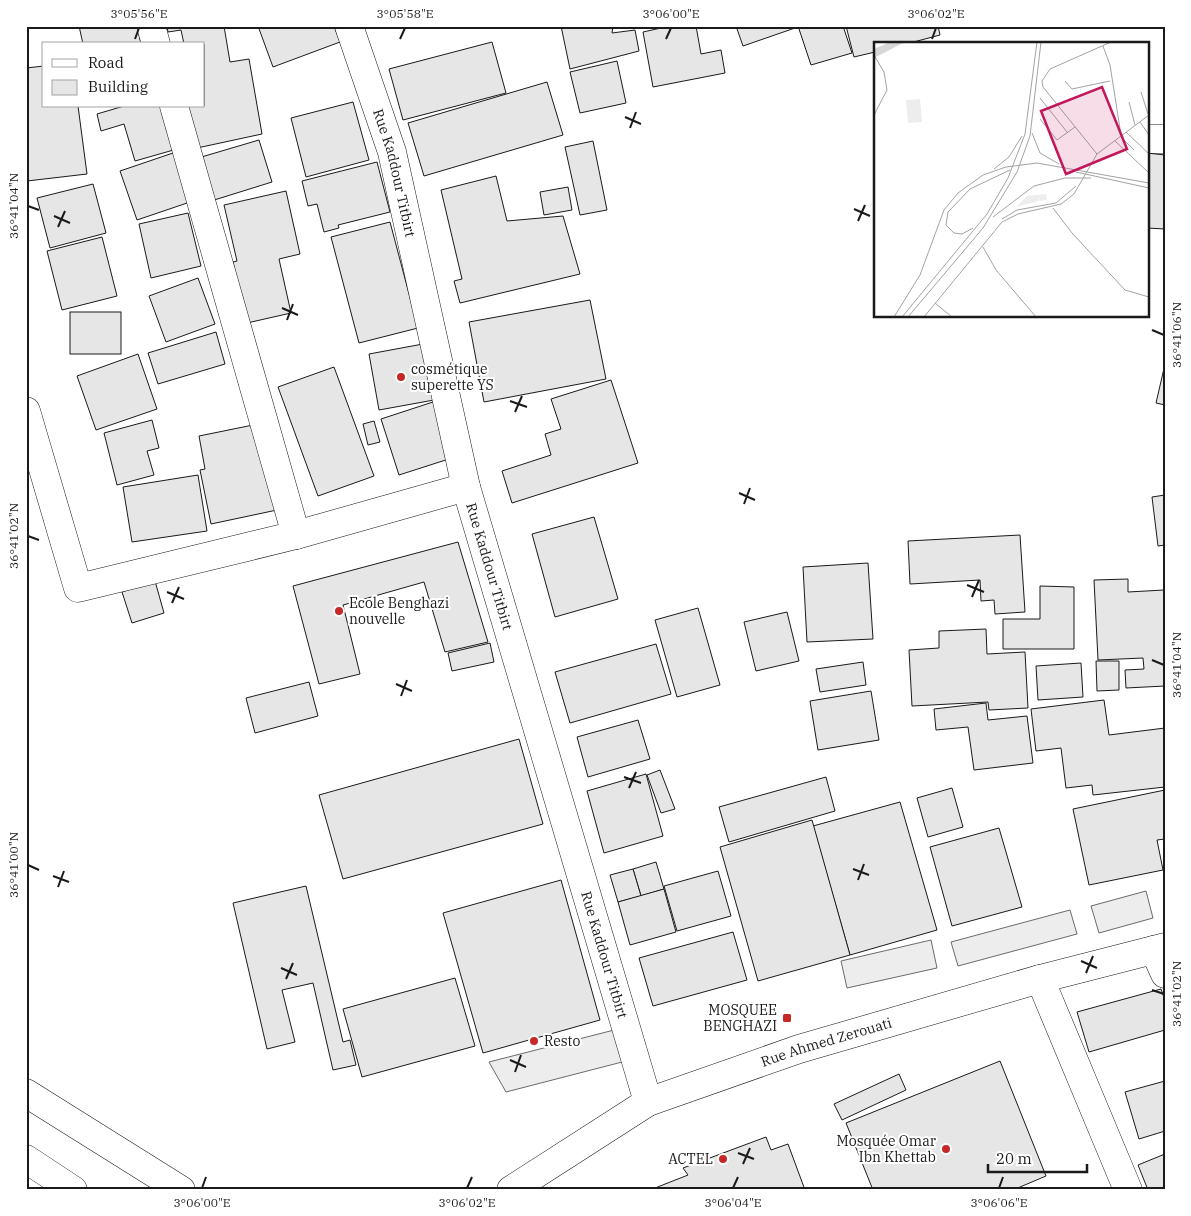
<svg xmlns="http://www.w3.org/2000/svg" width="1191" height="1216" font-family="'IBM Plex Serif',serif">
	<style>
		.built { fill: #ededed; stroke: #6a6a6a }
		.building { fill: #e6e6e6; stroke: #1a1a1a }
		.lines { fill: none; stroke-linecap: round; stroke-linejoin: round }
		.street-casing { stroke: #1a1a1a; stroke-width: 29 }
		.secondary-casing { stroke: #1a1a1a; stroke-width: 29 }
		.highway-casing { stroke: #1a1a1a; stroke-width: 29 }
		.street { stroke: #fff; stroke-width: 28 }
		.secondary { stroke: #fff; stroke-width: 28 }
		.highway { stroke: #fff; stroke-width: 28 }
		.ticks { fill: none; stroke: #1a1a1a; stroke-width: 2 }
		.poi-dot { fill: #c62828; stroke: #fff; stroke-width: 2 }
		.labels { text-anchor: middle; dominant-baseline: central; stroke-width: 4; stroke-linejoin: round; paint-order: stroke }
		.street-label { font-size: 14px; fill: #1a1a1a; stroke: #fff }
		.poi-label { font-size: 14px; fill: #1a1a1a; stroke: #fff; text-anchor: start }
		.inset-road { fill: none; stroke: #a3a3a3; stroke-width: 1 }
		.view { fill: #c2185b; fill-opacity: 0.15; stroke: #c2185b; stroke-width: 2.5 }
		.inset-edge { fill: none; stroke: #1a1a1a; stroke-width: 2.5 }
		.neatline { fill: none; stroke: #1a1a1a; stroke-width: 2 }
		.ticks-label { font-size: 12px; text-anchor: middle; fill: #1a1a1a }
	</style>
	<rect width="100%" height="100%" fill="#fff"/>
	<g class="built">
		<path d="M1146 891 1153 918 1099 933 1091 906Z"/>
		<path d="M1070 910 1077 934 958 966 951 942Z"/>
		<path d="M931 940 937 968 847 988 841 961Z"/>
		<path d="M618 1029 626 1061 506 1092 489 1062Z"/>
	</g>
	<g class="building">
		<path d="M79 26H137L141 44H83Z"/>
		<path d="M167 26H224L230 62 249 59 262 134 197 148 185 106H204V44H184L181 30 168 32Z"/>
		<path d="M258 26H334L340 42 273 67Z"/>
		<path d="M561 26H613L612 33 635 30 639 51 570 69Z"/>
		<path d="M670 26H696L701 54 721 50 725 73 653 87 643 32Z"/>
		<path d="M736 26H794L795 28 743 46Z"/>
		<path d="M798 26H843L852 53 811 65Z"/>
		<path d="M846 26H938L940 35 906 44H875V52L854 57Z"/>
		<path d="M492 42 506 93 403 120 389 69Z"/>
		<path d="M617 61 626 103 580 113 570 72Z"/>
		<path d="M44 66V106H78L87 174 27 181 26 68Z"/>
		<path d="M547 82 563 135 424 176 408 123Z"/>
		<path d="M353 102 369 160 306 177 291 118Z"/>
		<path d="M124 106H165L177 149 135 161 124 124 101 131 97 114Z"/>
		<path d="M259 140 272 182 211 201 198 158Z"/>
		<path d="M593 141 607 210 580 215 565 147Z"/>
		<path d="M176 152 193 201 137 220 120 171Z"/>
		<path d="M1147 153 1165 155V229L1147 228Z"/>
		<path d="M377 162 390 212 338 225 339 228 324 232 317 204 308 206 302 181Z"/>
		<path d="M496 176 507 221 563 216 580 274 460 303 454 281 462 279 441 190Z"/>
		<path d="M93 184 106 233 50 248 37 198Z"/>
		<path d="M568 187 572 210 544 215 540 192Z"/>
		<path d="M286 191 300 254 279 259 291 313 247 323 233 262 237 261 224 205Z"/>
		<path d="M188 213 201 266 151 278 139 224Z"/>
		<path d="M390 222 418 328 359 343 331 237Z"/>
		<path d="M102 237 117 296 62 310 47 251Z"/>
		<path d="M198 278 215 324 166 342 149 296Z"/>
		<path d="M590 300 606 379 484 402 469 322Z"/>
		<rect x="70" y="312" width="51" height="42"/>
		<path d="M216 332 225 364 158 384 148 353Z"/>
		<path d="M423 344 434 400 379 410 369 354Z"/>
		<path d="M138 354 157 409 96 430 77 376Z"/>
		<path d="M1165 364V405L1156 403Z"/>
		<path d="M334 367 374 476 318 496 278 387Z"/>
		<path d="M611 380 638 463 512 503 502 471 551 455 545 434 561 429 551 399Z"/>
		<path d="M436 401 455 457 399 475 381 419Z"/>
		<path d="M152 420 159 448 147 451 154 475 117 485 104 433Z"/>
		<path d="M374 421 380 442 368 445 363 424Z"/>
		<path d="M258 424 277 510 211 524 200 470 205 469 199 436Z"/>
		<path d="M198 475 207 531 132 542 123 487Z"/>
		<path d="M1165 495V545L1158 546 1152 497Z"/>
		<path d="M594 517 618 599 555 617 532 534Z"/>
		<path d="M1020 535 1025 612 995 614 994 600 981 601 980 580 910 584 908 541Z"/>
		<path d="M458 542 488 642 445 652 424 582 343 605 360 674 319 684 293 586Z"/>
		<path d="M868 563 873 639 807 642 803 567Z"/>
		<path d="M1128 579V592L1164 590 1165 686 1126 688 1125 670 1144 669 1143 658 1098 660 1094 580Z"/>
		<path d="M155 581 164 613 132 623 122 592Z"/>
		<path d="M1040 586 1074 587V649H1003V619H1040Z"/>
		<path d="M698 608 720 685 677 697 655 620Z"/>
		<path d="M787 612 799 661 756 671 744 622Z"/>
		<path d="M986 629 987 654 1025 652 1028 708 989 710 988 702 912 706 909 650 939 648V631Z"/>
		<path d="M490 643 494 662 452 671 448 653Z"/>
		<path d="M656 644 671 694 570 723 555 672Z"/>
		<path d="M1096 661H1119V690L1097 691Z"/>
		<path d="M863 662 866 685 820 692 816 669Z"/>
		<path d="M1081 663 1083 697 1038 700 1036 666Z"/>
		<path d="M309 682 318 716 255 733 246 698Z"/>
		<path d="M871 691 879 740 818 750 810 701Z"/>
		<path d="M1104 700 1109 735 1165 728V787L1093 795 1092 785 1066 788 1061 748 1036 751 1031 709Z"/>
		<path d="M986 703 988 720 1027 716 1033 763 974 770 968 727 936 730 934 709Z"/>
		<path d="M638 720 650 759 588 777 577 737Z"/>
		<path d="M519 739 543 824 343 879 319 795Z"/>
		<path d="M660 770 675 809 661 813 647 775Z"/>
		<path d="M646 774 663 836 604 853 587 791Z"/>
		<path d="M826 777 835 811 729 842 719 807Z"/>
		<path d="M952 788 963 827 928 837 917 798Z"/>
		<path d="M1165 790V839L1157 840 1163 870 1089 885 1073 809Z"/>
		<path d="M900 802 937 930 850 955 813 826Z"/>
		<path d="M812 820 850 955 758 981 720 847Z"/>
		<path d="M999 828 1022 907 952 926 930 847Z"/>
		<path d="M656 862 664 889 641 896 633 869Z"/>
		<path d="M633 869 641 896 618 902 610 875Z"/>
		<path d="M718 871 731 916 677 931 664 886Z"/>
		<path d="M561 880 600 1020 483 1053 443 913Z"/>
		<path d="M306 886 343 1042 350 1040 356 1065 333 1070 313 983 282 990 295 1042 267 1049 233 903Z"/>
		<path d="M664 889 676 932 630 945 618 902Z"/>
		<path d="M733 932 747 980 653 1006 639 958Z"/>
		<path d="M455 978 475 1046 362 1077 343 1009Z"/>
		<path d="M1161 989 1165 1000V1030L1089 1052 1077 1012Z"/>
		<path d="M1000 1061 1046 1176 1013 1190H873L846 1123Z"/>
		<path d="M899 1074 906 1090 842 1120 834 1104Z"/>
		<path d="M1165 1081V1131L1139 1139 1125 1092Z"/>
		<path d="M766 1137 771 1150 788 1144 805 1190H650L688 1175 683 1168Z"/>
		<path d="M1165 1154V1190H1148L1138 1165Z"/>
	</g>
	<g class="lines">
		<g class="street-casing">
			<g id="street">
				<path d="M151 26 156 44"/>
				<path d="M174 106 296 535"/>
				<path d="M1147 139H1165"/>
				<path d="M26 411 78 588 296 535 466 487"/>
				<path d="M1154 950 1165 974"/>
				<path d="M1040 979 1128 1190"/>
			</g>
		</g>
		<g class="secondary-casing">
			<g id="secondary">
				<path id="s1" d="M349 26 392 152 466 487 648 1102"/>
				<path id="s2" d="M511 1190 648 1102 799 1049 1040 979 1165 947"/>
			</g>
		</g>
		<g class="highway-casing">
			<g id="highway">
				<path d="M26 1093 181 1190"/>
				<path d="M26 1159 73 1190"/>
			</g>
		</g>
		<use href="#street" class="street"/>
		<use href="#secondary" class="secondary"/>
		<use href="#highway" class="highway"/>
	</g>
	<path class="ticks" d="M135 39 139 28M400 39 405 28M666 39 671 28M932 39 936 28M625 117 641 124M630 128 636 112M28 206 39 210M854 209 870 216M54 216 70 223M858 221 865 205M58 227 65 211M282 308 298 315M287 320 293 304M1152 330 1164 335M510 401 527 407M515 412 522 396M739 493 755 500M744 504 750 488M28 536 39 540M967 585 984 592M167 592 184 599M972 597 979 580M172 603 179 587M1152 660 1164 665M396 684 412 691M401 696 407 680M624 777 641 783M629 788 636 772M28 865 39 870M853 869 869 875M53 876 69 882M858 880 864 864M58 887 64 871M1081 961 1097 968M281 968 297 975M1086 973 1093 956M286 979 293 963M1152 990 1164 994M510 1060 526 1067M515 1072 521 1055M738 1153 754 1159M743 1164 750 1148M202 1188 206 1177M467 1188 472 1177M733 1188 738 1177M999 1188 1003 1177"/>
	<g class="poi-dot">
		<circle cx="401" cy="377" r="5"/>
		<circle cx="339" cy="611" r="5"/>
		<rect x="782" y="1013" width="10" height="10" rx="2.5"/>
		<circle cx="534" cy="1041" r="5"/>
		<circle cx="946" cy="1149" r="5"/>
		<circle cx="723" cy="1159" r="5"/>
	</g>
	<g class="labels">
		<g class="street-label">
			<text stroke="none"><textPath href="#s1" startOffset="154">Rue Kaddour Titbirt</textPath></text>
			<text stroke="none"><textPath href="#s1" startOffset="559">Rue Kaddour Titbirt</textPath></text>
			<text stroke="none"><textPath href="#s1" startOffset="964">Rue Kaddour Titbirt</textPath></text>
			<text stroke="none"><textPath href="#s2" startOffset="351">Rue Ahmed Zerouati</textPath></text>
		</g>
		<g class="poi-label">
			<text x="411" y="369">cosmétique<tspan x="411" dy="16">superette YS</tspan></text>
			<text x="349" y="603">Ecole Benghazi<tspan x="349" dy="16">nouvelle</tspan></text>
			<text x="777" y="1010" text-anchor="end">MOSQUEE<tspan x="777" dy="16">BENGHAZI</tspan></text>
			<text x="544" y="1041">Resto</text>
			<text x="936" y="1141" text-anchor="end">Mosquée Omar<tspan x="936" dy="16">Ibn Khettab</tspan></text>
			<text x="713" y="1159" text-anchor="end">ACTEL</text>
		</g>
	</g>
	<g transform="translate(874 42)">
		<rect width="275" height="275" fill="#fff"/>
		<path d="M46 57 48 80 34 81 32 58ZM172 152 173 158 166 159 165 155V159L142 165 153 154Z" fill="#ededed"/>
		<path d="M16 0H31L0 16V7Z" fill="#d7d7d7"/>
		<path class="inset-road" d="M229 4 236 23 247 93M0 13 10 30 13 48 0 73M191 39 198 47 236 39M267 50 274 72M166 56 193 90M255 60 261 83M166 77 183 98 201 85M266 80 275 93M252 90 275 112M158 91 166 111 185 122M247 95 260 108M241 99 275 131M223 112 169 45 168 39 176 27 237 0M120 127 135 115 148 94M202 130 275 146M179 166 198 191 251 248 275 255M119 175 160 144 191 136H217M128 177 143 168 182 161 202 144M99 186 88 192 80 191 72 183 74 170 96 147 136 128M109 205 122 228 162 275M61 261 78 275M20 275 46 233 70 168 84 151 109 133 132 125 163 121 275 141M28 275 113 172 134 136 151 92 163 0M34 275 109 186 143 130 156 94 167 0M50 275 128 180 144 172 187 162 200 152 223 112 275 73"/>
		<path class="view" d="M228 45 253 107 192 132 167 69Z"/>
		<rect width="275" height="275" class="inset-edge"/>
	</g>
	<rect width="1191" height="1216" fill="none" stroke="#ffffff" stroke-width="55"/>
	<rect x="42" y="42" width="162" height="65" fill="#ffffff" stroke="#a3a3a3"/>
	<rect x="52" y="59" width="25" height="8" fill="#ffffff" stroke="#a3a3a3"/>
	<text x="88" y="68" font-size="15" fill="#1a1a1a">Road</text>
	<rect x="52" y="80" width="25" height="15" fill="#e6e6e6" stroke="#a3a3a3"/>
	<text x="88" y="92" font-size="15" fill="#1a1a1a">Building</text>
	<path d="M988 1164v8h99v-8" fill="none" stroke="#1a1a1a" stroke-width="2.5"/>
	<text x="996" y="1164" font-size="15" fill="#1a1a1a" stroke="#ffffff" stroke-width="4" paint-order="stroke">20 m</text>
	<rect x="28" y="28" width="1136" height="1160" class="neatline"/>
	<g class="ticks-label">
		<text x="139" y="18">3°05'56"E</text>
		<text x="405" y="18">3°05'58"E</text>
		<text x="671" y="18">3°06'00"E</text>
		<text x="936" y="18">3°06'02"E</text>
		<text transform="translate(14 206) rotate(-90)" y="4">36°41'04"N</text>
		<text transform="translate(1177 335) rotate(-90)" y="4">36°41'06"N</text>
		<text transform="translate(14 536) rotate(-90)" y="4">36°41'02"N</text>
		<text transform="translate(1177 665) rotate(-90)" y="4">36°41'04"N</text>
		<text transform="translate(14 865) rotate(-90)" y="4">36°41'00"N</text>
		<text transform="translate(1177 994) rotate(-90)" y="4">36°41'02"N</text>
		<text x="202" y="1207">3°06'00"E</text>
		<text x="467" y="1207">3°06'02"E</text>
		<text x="733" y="1207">3°06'04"E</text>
		<text x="999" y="1207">3°06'06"E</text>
	</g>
</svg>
